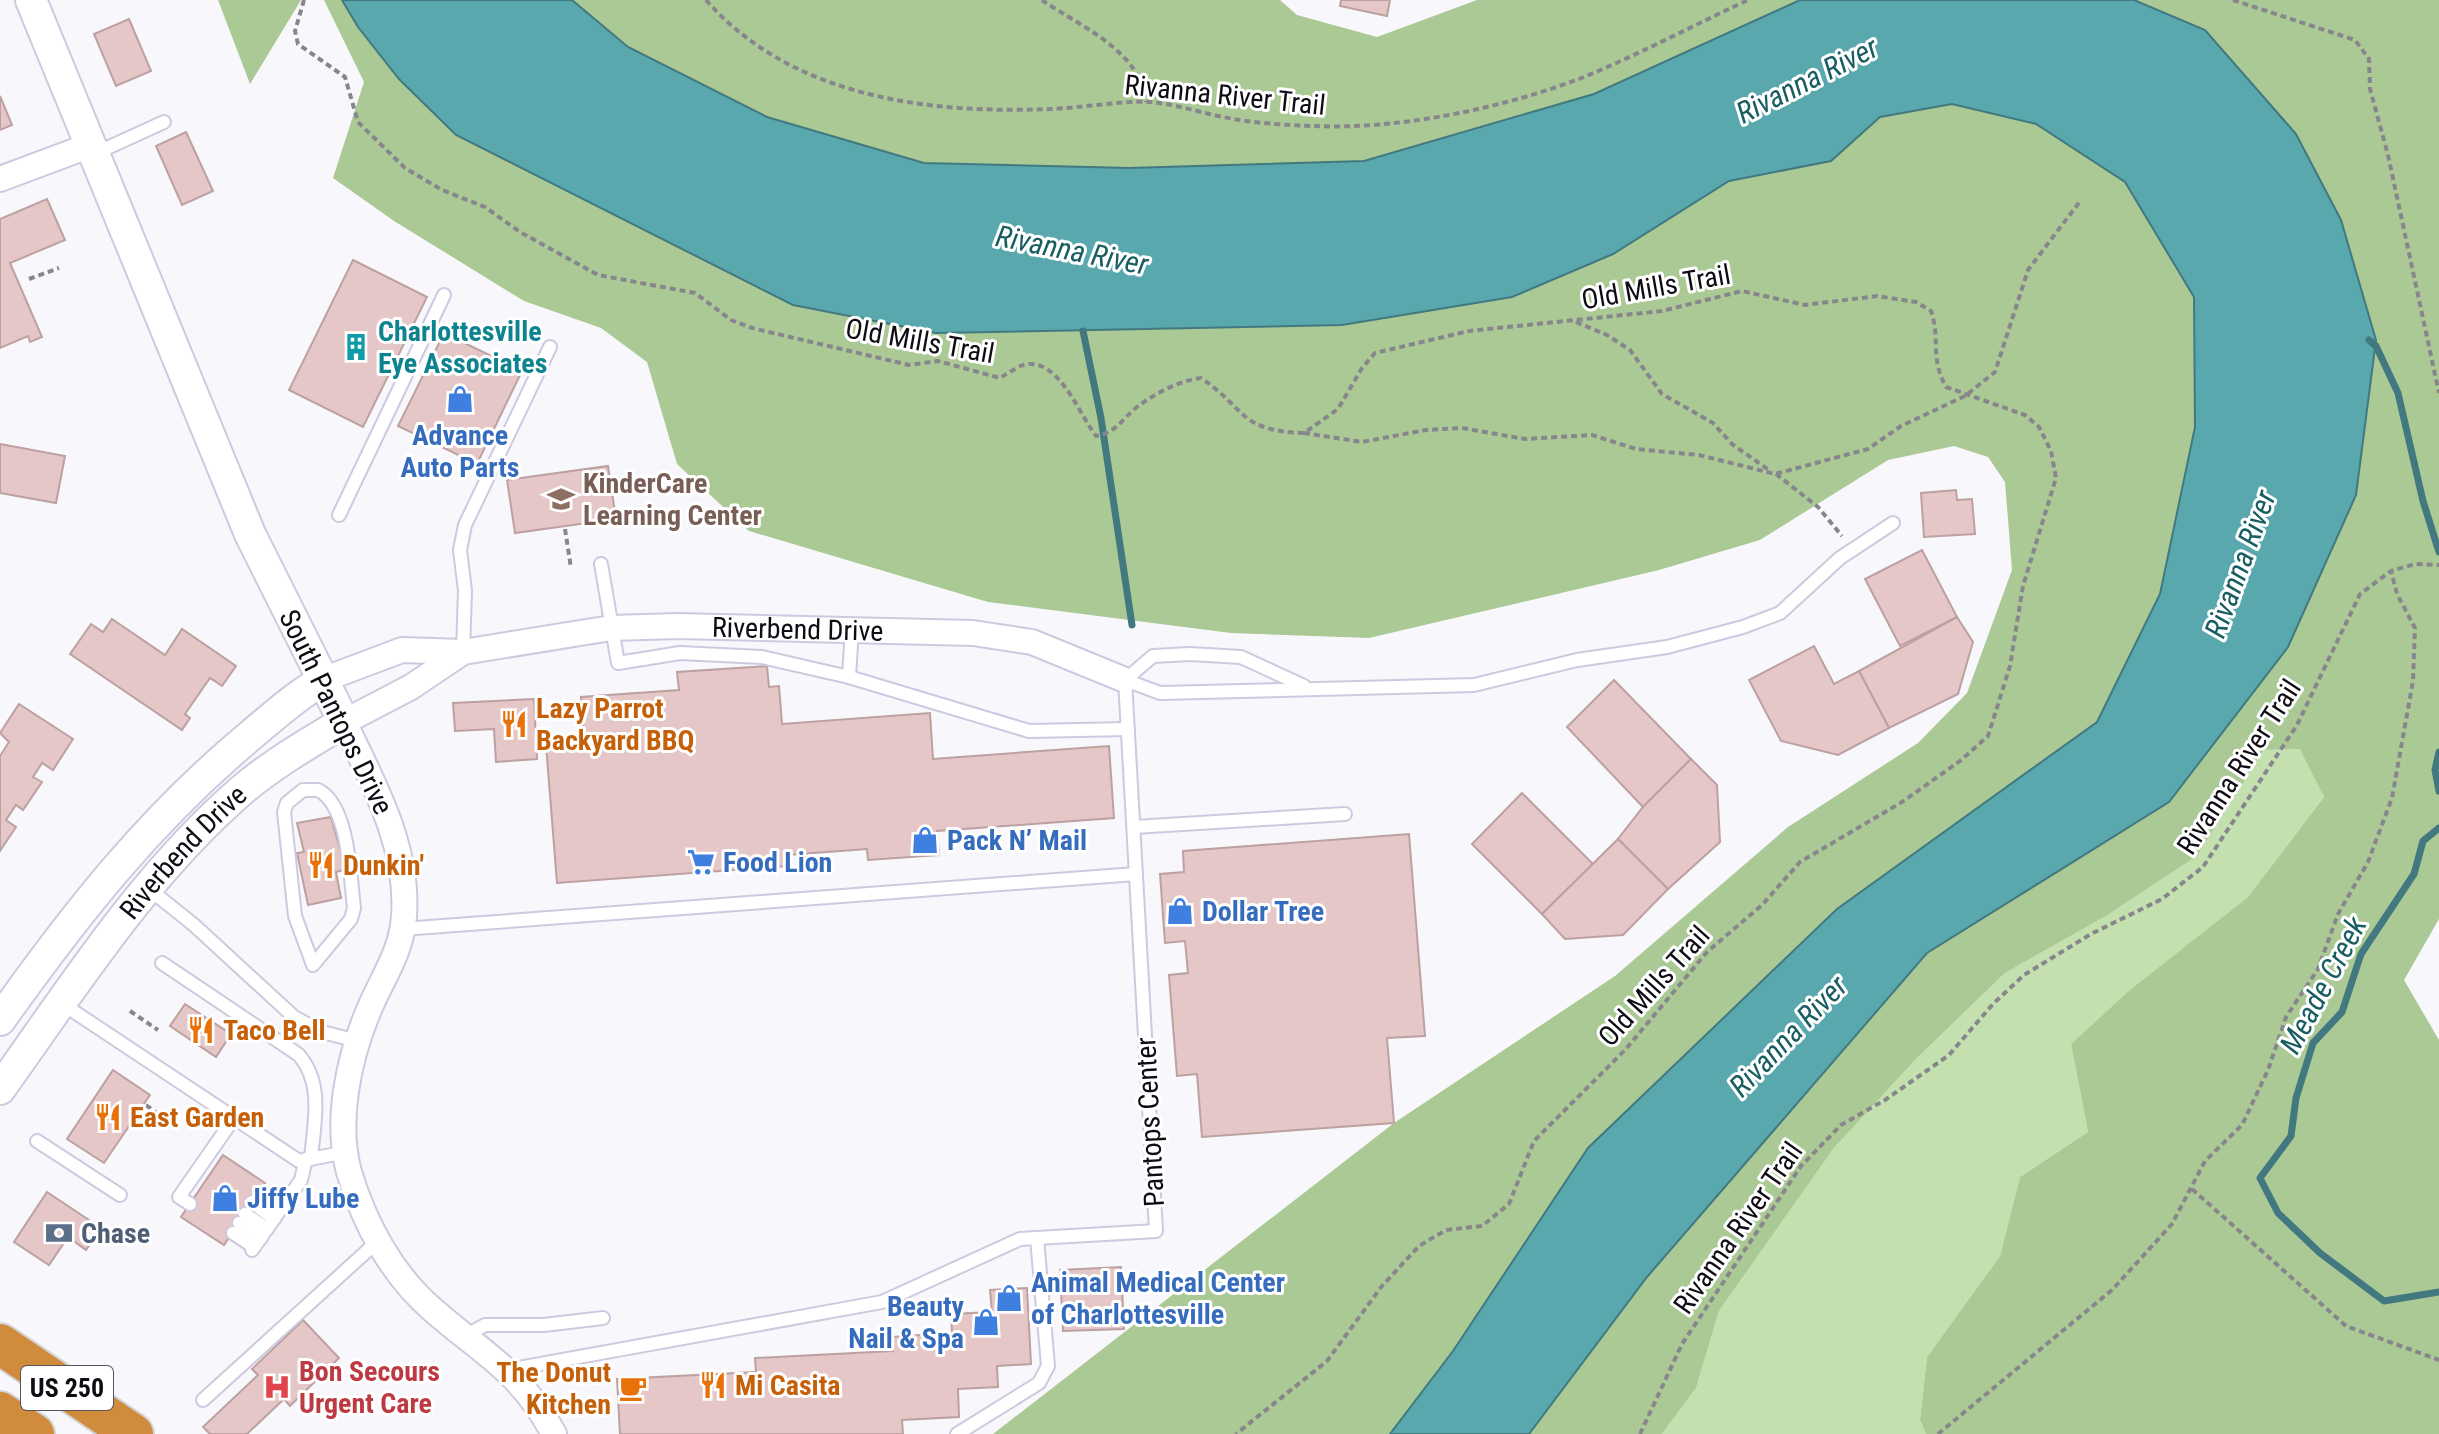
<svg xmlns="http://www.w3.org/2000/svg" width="2439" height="1434" font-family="'Roboto Condensed',sans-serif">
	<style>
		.green { fill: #c3e0ae }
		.forest { fill: #abc994 }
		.water { fill: #58a8ae; stroke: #427980; stroke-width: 2 }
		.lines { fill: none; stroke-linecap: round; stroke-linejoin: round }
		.stream { stroke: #427980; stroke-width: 7 }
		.building { fill: #e4c7c6; stroke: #bca1a0; stroke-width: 2 }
		.service-casing { stroke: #cfc9e0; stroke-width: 16 }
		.minor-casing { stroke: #cfc9e0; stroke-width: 28 }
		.tertiary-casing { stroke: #cfc9e0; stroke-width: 34 }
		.trunk-casing { stroke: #d4d3d5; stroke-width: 44 }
		.path { stroke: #88868d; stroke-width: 4; stroke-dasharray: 6 4; stroke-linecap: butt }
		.service { stroke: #fff; stroke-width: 12 }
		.minor { stroke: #fff; stroke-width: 24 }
		.tertiary { stroke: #fff; stroke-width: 30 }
		.trunk { stroke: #d08b3c; stroke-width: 40 }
		.labels { text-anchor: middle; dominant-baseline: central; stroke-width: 6; stroke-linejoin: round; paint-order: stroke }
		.shield { fill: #fff; stroke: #57555a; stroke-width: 2 }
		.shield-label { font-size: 26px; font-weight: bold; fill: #0f0c14 }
		.street-label { font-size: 28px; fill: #0f0c14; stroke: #fff }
		.culture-label { font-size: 28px; font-weight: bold; fill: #0d838f; stroke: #fff; text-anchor: start }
		.shop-label { font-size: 28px; font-weight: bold; fill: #366cbe; stroke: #fff; text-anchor: start }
		.education-label { font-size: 28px; font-weight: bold; fill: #785e54; stroke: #fff; text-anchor: start }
		.food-label { font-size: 28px; font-weight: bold; fill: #c56008; stroke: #fff; text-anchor: start }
		.service-label { font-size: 28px; font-weight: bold; fill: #4e5e75; stroke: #fff; text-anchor: start }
		.health-label { font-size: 28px; font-weight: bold; fill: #be3a42; stroke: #fff; text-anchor: start }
		.water-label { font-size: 30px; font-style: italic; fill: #185d61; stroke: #fff }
	</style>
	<rect width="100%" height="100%" fill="#f8f7fc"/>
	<path class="green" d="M2301 749 2324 797 2248 897 2131 990 2071 1044 2088 1132 2020 1177 2000 1256 1927 1357 1920 1420 1926 1434H1662L1696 1388 1719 1311 1834 1148 1916 1059 2005 973 2106 916 2197 856 2264 750Z"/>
	<g class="forest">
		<path d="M218 0H301L250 84Z"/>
		<path d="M324 0H342L358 27 399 79 456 135 793 305 936 333 1342 325 1512 297 1613 254 1729 181 1831 161 1880 117 1952 104 2036 124 2125 182 2194 297 2195 427 2160 594 2097 722 1837 909 1453 1351 1390 1434H993L1394 1123 1615 976 1788 827 1918 743 1967 693 2012 570 2005 482 1988 457 1954 446 1888 460 1760 540 1659 570 1369 638 1231 633 988 602 749 531 677 464 647 362 601 328 524 301 394 221 333 178 364 82Z"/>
		<path d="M572 0H1280L1297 15 1377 37 1477 0H1799L1594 94 1364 161 1129 168 924 163 767 117 628 47Z"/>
		<path d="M2134 0H2439V919L2404 980 2439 1040V1434H1926L1920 1420 1927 1357 2000 1256 2020 1177 2088 1132 2071 1044 2130 990 2248 897 2324 797 2300 749 2264 750 2197 856 2106 916 2005 973 1916 1059 1834 1148 1719 1311 1696 1388 1662 1434H1529L1647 1277 1927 953 2169 802 2288 647 2356 495 2376 340 2205 30Z"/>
	</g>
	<path class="water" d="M342 0H572L628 47 767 117 924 163 1129 168 1364 161 1594 94 1800 0H2134L2205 30 2296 134 2341 220 2376 340 2356 495 2288 647 2169 802 1927 953 1647 1277 1529 1434H1390L1453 1351 1588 1148 1837 909 2097 722 2160 594 2195 427 2194 297 2125 182 2036 124 1952 104 1880 117 1831 161 1729 181 1613 254 1512 297 1342 325 936 333 793 305 456 135 399 79 358 27Z"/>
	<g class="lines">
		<g class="stream">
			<path d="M1083 331 1101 418 1132 625"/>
			<path d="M2369 340 2376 346 2398 393 2423 501 2439 552"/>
			<path d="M2439 752 2435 770 2439 791"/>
			<path d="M2439 828 2423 841 2414 874 2361 954 2342 1012 2313 1043 2296 1098 2291 1136 2260 1178 2278 1213 2320 1253 2384 1301 2439 1292"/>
		</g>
	</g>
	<g class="building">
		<path d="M1341 0H1390L1387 16 1340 6Z"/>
		<path d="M129 19 151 71 116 86 94 34Z"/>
		<path d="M0 96 12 125 0 130Z"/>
		<path d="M186 132 213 191 182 205 156 146Z"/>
		<path d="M47 199 65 240 10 263 42 337 30 342 28 336 0 348V219Z"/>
		<path d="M353 260 427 297 363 427 289 390Z"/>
		<path d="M444 333 522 371 477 464 398 426Z"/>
		<path d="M0 444 65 456 56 503 0 493Z"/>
		<path d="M608 466 616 519 515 533 507 480Z"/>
		<path d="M1956 490 1957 500 1972 499 1975 534 1924 537 1921 493Z"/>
		<path d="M1922 550 1957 617 1900 646 1865 579Z"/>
		<path d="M1957 617 1973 642 1958 694 1889 728 1859 671Z"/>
		<path d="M112 619 165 655 182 629 236 666 222 686 210 678 185 714 190 718 182 730 70 654 91 624 103 632Z"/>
		<path d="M1814 646 1834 684 1859 671 1889 728 1838 755 1781 741 1749 680Z"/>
		<path d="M767 666 769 687 779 686 782 724 930 713 933 759 1109 746 1114 818 937 831 939 855 868 860 867 849 787 855 788 866 557 883 546 745 584 743 581 697 679 690 677 672Z"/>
		<path d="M1614 680 1691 759 1643 807 1567 727Z"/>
		<path d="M534 699 537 759 496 762 494 729 455 731 453 703Z"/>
		<path d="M19 704 73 739 53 770 42 763 33 777 42 782 23 810 16 805 6 820 16 827 0 851V756L9 742 0 733Z"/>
		<path d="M1691 759 1717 785 1720 842 1668 889 1618 839 1643 807Z"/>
		<path d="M1522 793 1593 864 1542 914 1472 844Z"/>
		<path d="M331 817 343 859V870L336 872 341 898 308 905 297 853 304 852 297 823Z"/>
		<path d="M1409 834 1425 1036 1387 1038 1394 1123 1202 1137 1197 1074 1177 1076 1169 975 1188 973 1185 941 1165 943 1160 874 1184 872 1183 851Z"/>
		<path d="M1618 839 1668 889 1623 935 1565 939 1542 914Z"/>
		<path d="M185 1004 231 1034 216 1057 170 1026Z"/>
		<path d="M113 1070 150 1095 104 1163 67 1139Z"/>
		<path d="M223 1155 265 1183 224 1245 181 1217Z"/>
		<path d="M47 1192 101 1228 86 1250 68 1237 49 1265 14 1242Z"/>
		<path d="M1121 1267 1124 1329 1063 1331 1060 1270Z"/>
		<path d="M1027 1288 1031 1364 997 1366 998 1387 958 1389 959 1417 902 1420 903 1434H620L617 1379 756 1372 755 1358 893 1351 892 1337 952 1333 951 1314 992 1312 990 1290Z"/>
		<path d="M303 1320 339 1358 290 1406 284 1399 247 1434H210L203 1427 258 1375 252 1369Z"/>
	</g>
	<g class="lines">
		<g class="service-casing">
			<g id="service">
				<path d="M94 154 164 122"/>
				<path d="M339 515 444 295"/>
				<path d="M601 564 618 663 680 653 762 657 849 677 1029 731 1128 729"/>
				<path d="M463 652 465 591 460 550 465 525 550 347"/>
				<path d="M849 677 852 628"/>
				<path d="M1125 680 1160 693 1474 685 1577 660 1667 647 1743 627 1780 613 1840 558 1893 523"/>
				<path d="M1125 680 1153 656 1190 654 1241 657 1304 686"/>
				<path d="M303 790H318C349 805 350 876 354 908L351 919 313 965 295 916 284 812 287 803Z"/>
				<path d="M1134 827 1345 814"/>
				<path d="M149 889 194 925 294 1017 322 1032 358 1041"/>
				<path d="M402 929 1136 874"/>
				<path d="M162 963 299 1055C324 1085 314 1122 311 1159"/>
				<path d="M61 1003 299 1161 347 1152"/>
				<path d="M37 1141 120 1195"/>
				<path d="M252 1202 274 1219"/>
				<path d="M190 1204 179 1197 234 1118"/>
				<path d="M245 1214 267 1229"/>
				<path d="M239 1223 261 1238"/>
				<path d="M233 1233 254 1247"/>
				<path d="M252 1250 301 1180 306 1159"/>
				<path d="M467 1335 485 1325H544L603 1318"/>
				<path d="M507 1370 882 1302 1020 1239 1156 1231 1125 680"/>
				<path d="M203 1400 378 1241"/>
				<path d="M957 1434 1039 1383 1048 1366 1037 1238"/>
			</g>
		</g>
		<g class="minor-casing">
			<g id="minor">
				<path d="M0 179 91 145"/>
				<path d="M463 652 411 687 344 722C373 783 409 846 404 916 402 952 381 980 368 1012 349 1058 335 1121 349 1172 364 1223 392 1275 433 1310 483 1354 520 1370 554 1434"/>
				<path id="s1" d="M325 679 402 650 463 652 611 628 678 626 973 633 1032 642 1125 680"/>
			</g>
		</g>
		<g class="tertiary-casing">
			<g id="tertiary">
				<path d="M0 1020C76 913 150 819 251 735 275 715 297 695 325 679"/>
				<path id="s2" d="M0 1089C75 984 144 875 242 790 274 763 309 743 344 722L250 534 31 0"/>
			</g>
		</g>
		<g class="trunk-casing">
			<g id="trunk">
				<path d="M0 1344 133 1434"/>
				<path d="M0 1412 34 1434"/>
			</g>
		</g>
		<g class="path">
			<path d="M304 0 295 31 298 44 345 77 358 122 405 168 442 190 485 207 520 232 598 275 695 293 731 320 752 328 909 365 938 361 1000 378C1007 374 1015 368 1023 365 1058 355 1080 416 1096 436 1116 433 1122 419 1137 407 1156 393 1178 381 1201 378 1246 408 1238 431 1304 433L1338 409 1362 368 1375 353 1469 331 1662 311 1742 291 1805 305 1877 296 1916 302 1931 311C1941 340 1929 355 1946 387L2025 415 2039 427 2051 451 2056 478 2023 586 2010 666 1988 736 1960 761 1902 802 1800 862 1762 905 1707 952 1625 1050 1534 1141 1509 1204 1482 1226 1446 1230 1419 1246 1382 1286 1327 1361 1236 1434"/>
			<path d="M706 0C791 97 927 114 1050 109 1078 108 1106 103 1134 102 1164 100 1193 111 1223 117 1252 123 1283 125 1313 126 1398 130 1505 108 1584 77 1640 54 1694 25 1748 0"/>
			<path d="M1042 0C1081 27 1141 51 1146 102"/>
			<path d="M2233 0 2355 40 2369 59 2370 89 2388 155 2439 393"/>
			<path d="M29 279 59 268"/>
			<path d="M1576 322 1607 335 1630 350 1662 394 1713 423 1732 444 1769 470"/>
			<path d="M1304 433 1362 442 1426 430 1462 428 1525 439 1592 435 1636 449 1699 455 1775 474 1868 449 1901 426 1965 396 1995 372 2028 270 2081 200"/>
			<path d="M1776 474 1818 507 1842 536"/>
			<path d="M565 529 571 568"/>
			<path d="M130 1011 158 1030"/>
			<path d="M146 1105 170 1123"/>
			<path d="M2192 1189 2346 1326 2439 1360"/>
			<path d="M1640 1434 1682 1344 1801 1166 1841 1125 1885 1100 1949 1055 1993 1004 2024 975 2091 934 2162 899 2203 867 2297 725 2360 594 2391 571 2415 564 2439 565"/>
			<path d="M1938 1434 2112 1290 2172 1224 2205 1161 2242 1125 2268 1070 2286 1017 2318 969 2338 914 2368 862 2392 798 2413 681 2415 628 2397 594 2391 571"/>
		</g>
		<use href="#service" class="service"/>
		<use href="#minor" class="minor"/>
		<use href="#tertiary" class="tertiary"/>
		<use href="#trunk" class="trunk"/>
	</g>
	<defs>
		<g id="building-bare" transform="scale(2.16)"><path d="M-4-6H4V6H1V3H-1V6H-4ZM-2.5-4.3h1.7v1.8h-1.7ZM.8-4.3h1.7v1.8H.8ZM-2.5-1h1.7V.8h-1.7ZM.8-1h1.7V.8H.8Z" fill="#0f9aa8" stroke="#fff" stroke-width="2.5" paint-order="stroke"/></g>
		<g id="shop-bare" transform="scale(2.16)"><path d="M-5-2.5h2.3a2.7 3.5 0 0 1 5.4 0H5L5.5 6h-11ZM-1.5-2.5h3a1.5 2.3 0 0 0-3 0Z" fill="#3f7fe0" stroke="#fff" stroke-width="2.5" paint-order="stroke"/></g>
		<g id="school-bare" transform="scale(2.16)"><path d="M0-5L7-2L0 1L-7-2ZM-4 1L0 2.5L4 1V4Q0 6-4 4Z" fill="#8d6e63" stroke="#fff" stroke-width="2.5" paint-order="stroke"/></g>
		<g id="restaurant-bare" transform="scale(2.16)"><path d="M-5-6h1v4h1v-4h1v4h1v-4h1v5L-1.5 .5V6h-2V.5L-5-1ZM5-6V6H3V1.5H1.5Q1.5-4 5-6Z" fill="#e8710a" stroke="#fff" stroke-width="2.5" paint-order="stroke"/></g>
		<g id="supermarket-bare" transform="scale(2.16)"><path d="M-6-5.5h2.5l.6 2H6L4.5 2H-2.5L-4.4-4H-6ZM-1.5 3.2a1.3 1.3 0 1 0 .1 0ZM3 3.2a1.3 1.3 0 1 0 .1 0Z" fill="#3f7fe0" stroke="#fff" stroke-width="2.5" paint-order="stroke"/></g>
		<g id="bank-bare" transform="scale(2.16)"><path d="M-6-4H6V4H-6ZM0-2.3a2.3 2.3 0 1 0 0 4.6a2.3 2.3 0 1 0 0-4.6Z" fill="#5c6f8a" stroke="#fff" stroke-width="2.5" paint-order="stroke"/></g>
		<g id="hospital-bare" transform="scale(2.16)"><path d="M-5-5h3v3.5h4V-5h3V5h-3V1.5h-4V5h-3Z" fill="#e0444e" stroke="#fff" stroke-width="2.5" paint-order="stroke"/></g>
		<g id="cafe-bare" transform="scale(2.16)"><path d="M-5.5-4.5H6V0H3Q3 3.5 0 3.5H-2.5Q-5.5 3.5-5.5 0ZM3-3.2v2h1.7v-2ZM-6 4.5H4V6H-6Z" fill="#e8710a" stroke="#fff" stroke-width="2.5" paint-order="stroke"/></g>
	</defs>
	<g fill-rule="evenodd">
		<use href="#building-bare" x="356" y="347"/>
		<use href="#shop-bare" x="460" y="399"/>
		<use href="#school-bare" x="561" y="499"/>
		<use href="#restaurant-bare" x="514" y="724"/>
		<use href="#shop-bare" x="925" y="840"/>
		<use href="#supermarket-bare" x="701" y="862"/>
		<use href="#restaurant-bare" x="321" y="865"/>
		<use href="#shop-bare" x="1180" y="911"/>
		<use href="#restaurant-bare" x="201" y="1030"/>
		<use href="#restaurant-bare" x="108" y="1117"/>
		<use href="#shop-bare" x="225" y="1198"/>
		<use href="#bank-bare" x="59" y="1233"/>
		<use href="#shop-bare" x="1009" y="1298"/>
		<use href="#shop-bare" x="986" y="1322"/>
		<use href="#restaurant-bare" x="713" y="1385"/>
		<use href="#hospital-bare" x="277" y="1387"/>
		<use href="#cafe-bare" x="633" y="1388"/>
	</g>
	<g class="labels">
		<rect class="shield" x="21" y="1366" width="92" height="44" rx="6"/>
		<g class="shield-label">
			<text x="67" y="1388">US 250</text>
		</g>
		<g class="street-label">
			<text transform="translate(1225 95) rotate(6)">Rivanna River Trail</text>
			<text transform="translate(1656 287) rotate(-10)">Old Mills Trail</text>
			<text transform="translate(920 341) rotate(10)">Old Mills Trail</text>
			<text stroke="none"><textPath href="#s1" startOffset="480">Riverbend Drive</textPath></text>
			<text transform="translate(336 712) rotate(64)">South Pantops Drive</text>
			<text transform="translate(2239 767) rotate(-57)">Rivanna River Trail</text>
			<text stroke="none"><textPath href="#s2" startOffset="300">Riverbend Drive</textPath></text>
			<text transform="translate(1654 986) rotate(-48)">Old Mills Trail</text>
			<text transform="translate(1150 1122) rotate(-93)">Pantops Center</text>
			<text transform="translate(1738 1228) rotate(-55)">Rivanna River Trail</text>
		</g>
		<g class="culture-label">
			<text x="378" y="331">Charlottesville<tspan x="378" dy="32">Eye Associates</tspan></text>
		</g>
		<g class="shop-label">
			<text x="460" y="435" text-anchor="middle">Advance<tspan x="460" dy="32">Auto Parts</tspan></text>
			<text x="947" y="840">Pack N’ Mail</text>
			<text x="723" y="862">Food Lion</text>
			<text x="1202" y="911">Dollar Tree</text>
			<text x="247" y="1198">Jiffy Lube</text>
			<text x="1031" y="1282">Animal Medical Center<tspan x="1031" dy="32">of Charlottesville</tspan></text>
			<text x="964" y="1306" text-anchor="end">Beauty<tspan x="964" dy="32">Nail &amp; Spa</tspan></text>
		</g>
		<g class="education-label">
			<text x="583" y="483">KinderCare<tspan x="583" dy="32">Learning Center</tspan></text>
		</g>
		<g class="food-label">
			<text x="536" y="708">Lazy Parrot<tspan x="536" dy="32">Backyard BBQ</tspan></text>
			<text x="343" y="865">Dunkin'</text>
			<text x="223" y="1030">Taco Bell</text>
			<text x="130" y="1117">East Garden</text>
			<text x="611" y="1372" text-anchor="end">The Donut<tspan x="611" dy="32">Kitchen</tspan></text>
			<text x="735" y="1385">Mi Casita</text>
		</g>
		<g class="service-label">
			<text x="81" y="1233">Chase</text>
		</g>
		<g class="health-label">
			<text x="299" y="1371">Bon Secours<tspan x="299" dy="32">Urgent Care</tspan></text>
		</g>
		<g class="water-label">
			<text transform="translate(1807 80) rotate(-27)">Rivanna River</text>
			<text transform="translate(1072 250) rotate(11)">Rivanna River</text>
			<text transform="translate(2240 564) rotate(-70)">Rivanna River</text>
			<text transform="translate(2323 985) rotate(-62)">Meade Creek</text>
			<text transform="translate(1788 1036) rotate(-46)">Rivanna River</text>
		</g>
	</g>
</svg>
